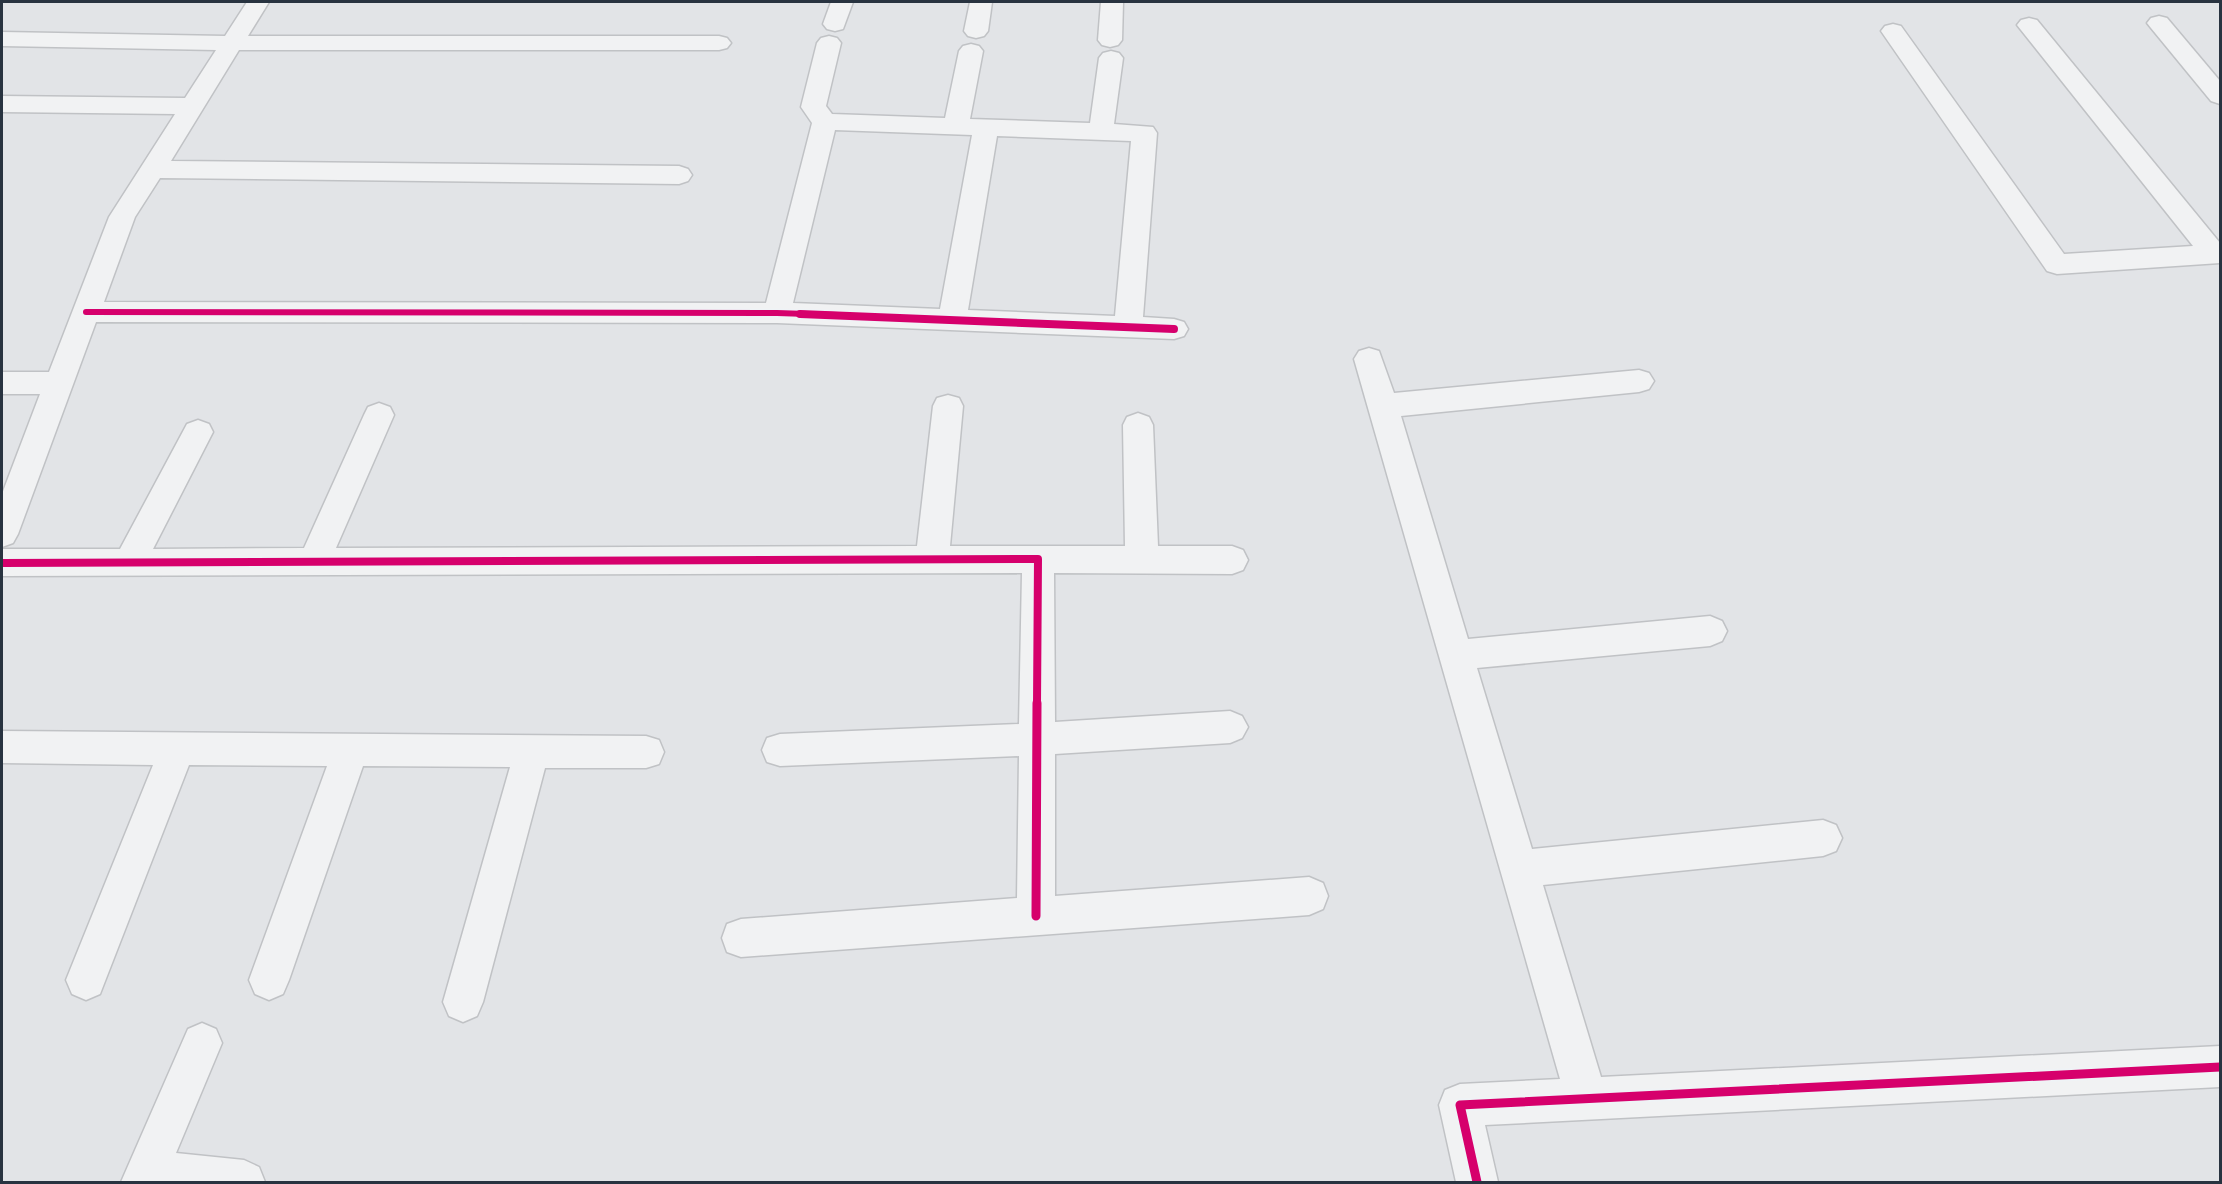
<svg xmlns="http://www.w3.org/2000/svg" width="2222" height="1184" font-family="'Open Sans',sans-serif">
	<style>
		.lines { fill: none; stroke-linecap: round; stroke-linejoin: round }
		.minor-casing { stroke: #c0c2c5; stroke-width: 3 }
		.minor { fill: #f1f2f3; fill-rule: evenodd }
		.cycleway-far2-casing { stroke: #eff3f6; stroke-width: 9 }
		.cycleway-far1-casing { stroke: #eff3f6; stroke-width: 11 }
		.cycleway-casing { stroke: #eff3f6; stroke-width: 13 }
		.cycleway-far2 { stroke: #d6006c; stroke-width: 6 }
		.cycleway-far1 { stroke: #d6006c; stroke-width: 8 }
		.cycleway { stroke: #d6006c; stroke-width: 9 }
	</style>
	<rect width="100%" height="100%" fill="#e2e4e7"/>
	<g class="lines">
		<g class="minor-casing">
			<g id="minor">
				<path d="M247 2H269L248 36H719L727 38 731 43 727 48 719 50H239L171 161 679 166 688 169 692 175 688 181 679 184 160 178 135 217 104 302 766 303 812 123 801 107 817 43 821 38 829 36 837 38 841 43 826 106 832 114 945 118 959 51 963 46 971 44 979 46 983 51 970 119 1090 123 1099 58 1103 53 1111 51 1119 53 1123 58 1114 124 1153 127 1157 133 1143 317 1174 319 1184 322 1188 329 1184 336 1174 339 777 323 96 322 18 534 13 543 2 547V494L40 394H2V372H49L109 217 175 114 2 112V96L185 98 216 50 2 46V32L225 36ZM835 130 972 135 940 309 793 303ZM997 136 1131 141 1115 316 968 310Z"/>
				<path d="M831 2H853L843 29 835 31 827 29 823 24Z"/>
				<path d="M970 2H992L988 31 984 36 976 38 968 36 964 31Z"/>
				<path d="M1101 2H1123L1122 40 1118 45 1110 47 1102 45 1098 40Z"/>
				<path d="M2159 16 2167 18 2220 81V104L2211 101 2151 28 2147 23 2151 18Z"/>
				<path d="M2029 18 2037 20 2220 243V263L2057 274 2047 271 1881 31 1885 26 1893 24 1901 26 2064 254 2193 246 2021 30 2017 25 2021 20Z"/>
				<path d="M1369 348 1379 351 1394 393 1639 370 1649 373 1654 381 1649 389 1639 392 1401 416 1468 639 1710 616 1722 621 1727 631 1722 641 1710 646 1477 668 1532 849 1823 820 1836 825 1842 838 1836 851 1823 856 1543 885 1601 1077 2220 1046V1087L1485 1125 1498 1182H1456L1439 1105 1445 1090 1460 1084 1560 1079 1354 359 1359 351Z"/>
				<path d="M948 395 959 398 963 406 950 546H1125L1123 425 1127 417 1138 413 1149 417 1153 425 1158 546H1232L1243 550 1248 560 1243 570 1232 574 1054 573 1055 722 1230 711 1242 716 1248 727 1242 738 1230 743 1055 754V896L1309 877 1323 883 1328 896 1323 909 1309 915 741 957 727 952 722 938 727 924 741 919 1017 898 1019 756 780 766 767 762 762 750 767 738 780 734 1019 724 1022 573 2 576V549H120L187 424 198 420 209 424 213 432 153 549 304 548 364 415 368 407 379 403 390 407 394 415 336 548 917 546 933 406 937 398Z"/>
				<path d="M2 731 646 736 659 740 664 752 659 764 646 768H545L483 1002 477 1016 463 1022 449 1016 443 1002 510 767 363 766 289 980 283 994 269 1000 255 994 249 980 327 766 189 765 100 994 86 1000 72 994 66 980 153 765 2 763Z"/>
				<path d="M202 1023 216 1029 222 1043 176 1153 244 1160 259 1167 265 1182H121L188 1029Z"/>
			</g>
		</g>
		<use href="#minor" class="minor"/>
		<g class="cycleway-far2-casing">
			<path id="cycleway-far2" d="M86 312 777 313 838 315"/>
		</g>
		<g class="cycleway-far1-casing">
			<g id="cycleway-far1">
				<path d="M800 314 1174 329"/>
				<path d="M2 563 1038 559 1037 704"/>
			</g>
		</g>
		<g class="cycleway-casing">
			<g id="cycleway">
				<path d="M1036 916 1037 703"/>
				<path d="M1477 1182 1460 1105 2220 1067"/>
			</g>
		</g>
		<use href="#cycleway-far2" class="cycleway-far2"/>
		<use href="#cycleway-far1" class="cycleway-far1"/>
		<use href="#cycleway" class="cycleway"/>
	</g>
	<rect width="2222" height="1184" fill="none" stroke="#283340" stroke-width="6"/>
</svg>
